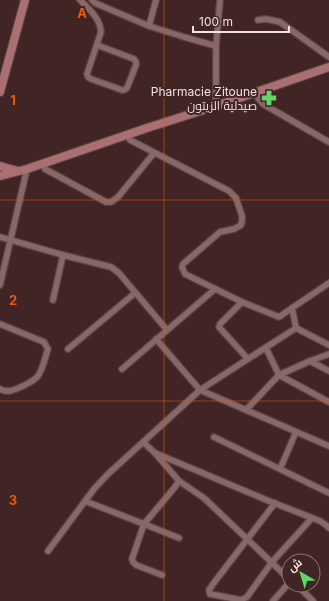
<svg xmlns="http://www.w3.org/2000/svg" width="329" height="601" font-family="Inter,Cairo,sans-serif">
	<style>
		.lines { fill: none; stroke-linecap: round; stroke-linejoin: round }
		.street-casing { stroke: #5b4445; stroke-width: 8 }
		.secondary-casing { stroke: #5b4445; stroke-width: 10 }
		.street { stroke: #886766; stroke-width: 5.5 }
		.secondary { stroke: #aa7071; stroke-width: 8 }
		.grid { fill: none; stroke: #e8590c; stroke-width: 1; stroke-opacity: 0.55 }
		.labels { text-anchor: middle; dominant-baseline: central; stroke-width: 4; stroke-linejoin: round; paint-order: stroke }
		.poi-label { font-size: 12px; fill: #f3e0e0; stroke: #412525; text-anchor: end }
		.grid-label { font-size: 13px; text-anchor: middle; font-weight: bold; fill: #e8590c; stroke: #412525; stroke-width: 4; stroke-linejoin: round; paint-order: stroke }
	</style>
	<rect width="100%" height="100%" fill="#412525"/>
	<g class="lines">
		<g class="street-casing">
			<g id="street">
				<path d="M80 0C89 9 100 18 101 32L87 74 88 77 91 79 122 90H124L127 88 136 65V62L134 59 97 45"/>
				<path d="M92 0 95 3 149 26 184 37 216 46"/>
				<path d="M258 20 266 19 280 22 329 57"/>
				<path d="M149 26 156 0"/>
				<path d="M255 92 258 98 263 104 329 142"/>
				<path d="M216 106V46L220 0"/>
				<path d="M127 135 130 140 229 191 236 198 242 216V221L241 225 234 229 220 232 183 264 182 267 185 274 242 302 279 317 292 308"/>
				<path d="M43 164 45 169 106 202H111L118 197 154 153"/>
				<path d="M0 237 63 255 111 267 119 273 167 330"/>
				<path d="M0 285 27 169"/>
				<path d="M53 300 63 255"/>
				<path d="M242 302 220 324 219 327 248 359"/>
				<path d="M0 324 44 342 48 349C45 357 43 369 38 376 33 382 16 390 9 391 6 391 3 391 0 389"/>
				<path d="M296 328 292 308 329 283"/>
				<path d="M296 328 329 345"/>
				<path d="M156 339 200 390 329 446"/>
				<path d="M266 348 279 375 329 402"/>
				<path d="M68 349 135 293"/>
				<path d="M310 361 329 371"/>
				<path d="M122 369 215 289"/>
				<path d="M246 410 279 375 310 361 329 354"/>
				<path d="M214 437 329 493"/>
				<path d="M143 442 155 453 179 481 175 487 144 524 179 538"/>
				<path d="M155 453 269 501 320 521 326 525 329 528"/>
				<path d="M280 469 296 432"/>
				<path d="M179 481 204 498 289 579"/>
				<path d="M85 501 144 524 132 559 133 562 136 565 162 575"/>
				<path d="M275 503 213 584 209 590 210 594 241 600 247 597 272 562 312 518"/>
				<path d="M48 551 94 489 107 475 200 390 296 328"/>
				<path d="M297 585 313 601"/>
				<path d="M273 601 289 583"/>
			</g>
		</g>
		<g class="secondary-casing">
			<g id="secondary">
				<path d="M0 92 25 0"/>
				<path d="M0 166 18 171"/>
				<path d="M0 176 27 169 147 128 216 106 329 67"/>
			</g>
		</g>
		<use href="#street" class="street"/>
		<use href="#secondary" class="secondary"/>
	</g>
	<path class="grid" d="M164 0V601M0 200H329M0 401H329"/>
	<defs>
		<g id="pharmacy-bare" transform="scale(1.2)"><path d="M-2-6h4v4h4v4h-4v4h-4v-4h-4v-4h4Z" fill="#63d468" stroke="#412525" stroke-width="2.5" paint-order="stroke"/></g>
	</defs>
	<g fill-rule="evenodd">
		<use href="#pharmacy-bare" x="269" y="98"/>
	</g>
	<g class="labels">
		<g class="poi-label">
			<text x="257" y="91">Pharmacie Zitoune<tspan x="257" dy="14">صيدلية الزيتون</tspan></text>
		</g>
	</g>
	<g class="grid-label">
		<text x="82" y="18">A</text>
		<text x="13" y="105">1</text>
		<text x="13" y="305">2</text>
		<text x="13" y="505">3</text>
	</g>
	<g transform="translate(301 573) rotate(322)"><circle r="19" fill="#412525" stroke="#887070"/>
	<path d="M0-3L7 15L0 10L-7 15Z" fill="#63d468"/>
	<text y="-6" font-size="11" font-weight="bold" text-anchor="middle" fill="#f3e0e0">ش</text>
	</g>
	<path d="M193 26v6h96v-6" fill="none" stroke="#f3e0e0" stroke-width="2"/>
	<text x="199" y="26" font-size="12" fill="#f3e0e0" stroke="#412525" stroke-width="3" paint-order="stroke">100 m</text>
</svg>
